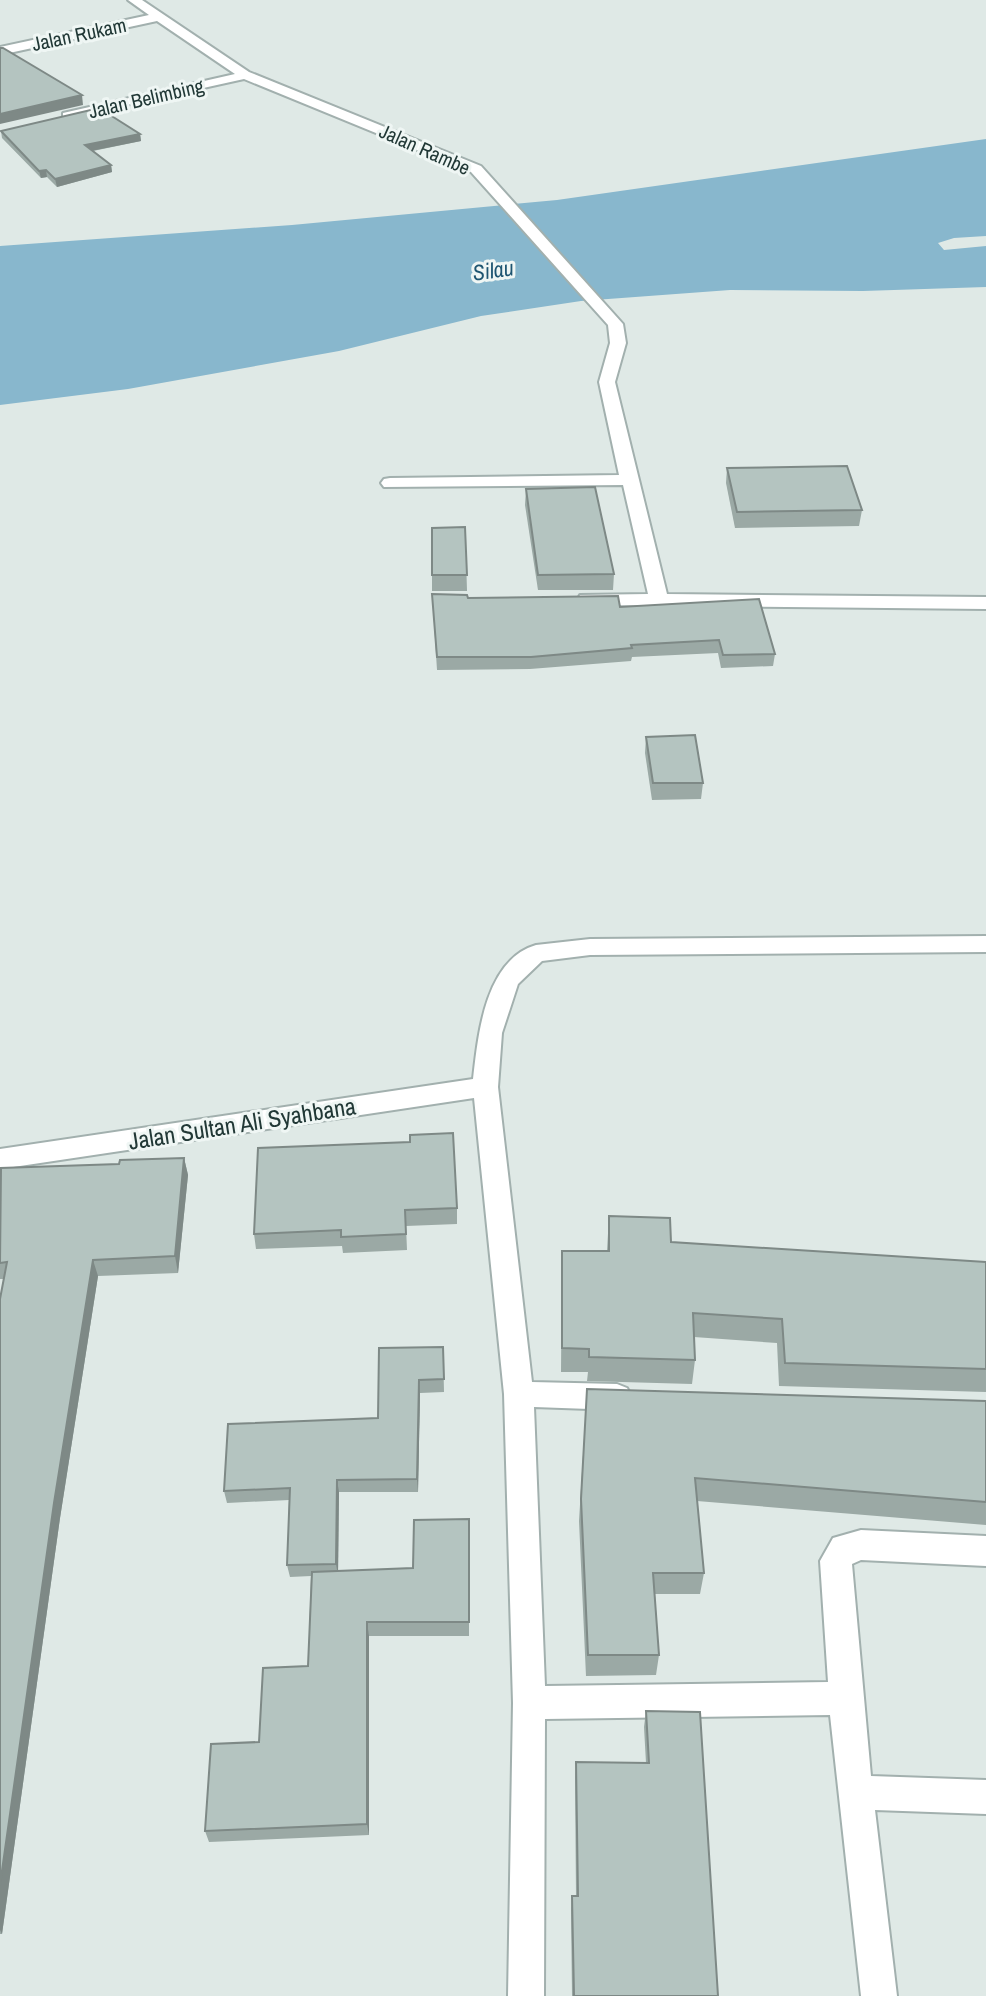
<svg xmlns="http://www.w3.org/2000/svg" width="986" height="1996" font-family="'Archivo Narrow',sans-serif">
	<style>
		.water { fill: #88b7cd }
		.lines { fill: none; stroke-linecap: round; stroke-linejoin: round }
		.street-casing { stroke: #a2b0ae; stroke-width: 4 }
		.street { fill: #fff; fill-rule: evenodd }
		.wall { fill: #9ba9a5 }
		.shaded-wall { fill: #7e8986 }
		.building { fill: #b4c4c0; stroke: #7e8986; stroke-width: 2 }
		.labels { text-anchor: middle; dominant-baseline: central; stroke-width: 6; stroke-linejoin: round; paint-order: stroke }
		.far-street-label { font-size: 20px; fill: #213836; stroke: #eff6f4 }
		.far-water-label { font-size: 22px; font-style: italic; fill: #1e5571; stroke: #eff6f4 }
		.street-label { font-size: 24px; fill: #213836; stroke: #eff6f4 }
	</style>
	<rect width="100%" height="100%" fill="#dfe9e6"/>
	<path class="water" d="M986 139V236L954 238 938 243 944 250 986 246V287L863 291 730 290 581 301 481 316 339 351 128 389 0 405V246L292 225 557 200Z"/>
	<g class="lines">
		<g class="street-casing">
			<g id="street">
				<path d="M128 0H142L249 72 481 166 623 324 626 343 615 382 667 594 986 597V609L587 605 580 603 578 599 580 595 648 594 623 485 384 487 381 483 384 479 390 478 619 475 599 382 610 343 608 325 471 172 244 79 63 119V113L235 74 157 21 0 55V47L149 15Z"/>
				<path d="M986 936V952L590 955 542 961 518 984 502 1033 498 1087 532 1382 617 1384 627 1388 632 1397 627 1406 617 1410 534 1407 545 1686 828 1682 820 1561 833 1538 861 1530 986 1536V1566L861 1560 852 1564 871 1776 986 1780V1814L875 1810 897 1996H861L830 1715 545 1719 544 1996H508L513 1703 504 1394 474 1098 0 1169V1149L473 1079C478 1035 485 960 536 945L590 939Z"/>
			</g>
		</g>
		<use href="#street" class="street"/>
	</g>
	<g class="wall">
		<path d="M1 131 140 134 141 141 93 151 111 165 112 172 57 187 47 177 41 178 2 138Z"/>
		<path d="M727 468 862 510 859 526 735 528 726 483Z"/>
		<path d="M526 489 614 574 613 590H538L525 505Z"/>
		<path d="M465 527 467 591H432V528Z"/>
		<path d="M468 598 620 607 775 654 773 666 721 668 718 653 632 657 631 661 530 669 437 670 433 607Z"/>
		<path d="M646 737 703 783 701 799 652 800 645 753Z"/>
		<path d="M258 1148 457 1208V1224L406 1226 407 1250 343 1253 342 1246 256 1249 254 1234Z"/>
		<path d="M184 1158 188 1175 178 1273 98 1276 60 1518 2 1934H0V1299L4 1279H0V1171L119 1164Z"/>
		<path d="M609 1216 671 1242 986 1262V1392L779 1386 777 1343 694 1337 695 1360 692 1384 587 1381 588 1372H561L562 1251H607Z"/>
		<path d="M443 1347 444 1392 420 1393 418 1492H339L338 1571 413 1568 469 1519V1636H369V1835L209 1842 205 1831 259 1742 308 1666 311 1576 290 1577 287 1565 289 1500 227 1503 224 1491 378 1418Z"/>
		<path d="M587 1389 986 1401V1525L697 1501 704 1573 700 1594H655L659 1655 656 1675 586 1676 579 1521Z"/>
		<path d="M646 1711 718 1996H572L571 1910 572 1896H576L575 1777 576 1762 646 1763 644 1727Z"/>
	</g>
	<g class="shaded-wall">
		<path d="M82 95 83 105 0 124V114Z"/>
		<path d="M140 134 141 141 86 152 85 145Z"/>
		<path d="M111 165 112 172 57 187 55 179Z"/>
		<path d="M46 170 47 177 41 178 39 171Z"/>
		<path d="M184 1158 188 1175 178 1273 175 1256Z"/>
		<path d="M93 1260 98 1276 60 1518 2 1934 0 1930V1885L54 1503Z"/>
		<path d="M419 1380 420 1393 418 1492 417 1479Z"/>
		<path d="M337 1480 339 1492 338 1576 336 1564Z"/>
		<path d="M367 1622 369 1636V1835L367 1824Z"/>
	</g>
	<g class="building">
		<path d="M0 48H3L82 95 0 114Z"/>
		<path d="M99 108 140 134 85 145 111 165 55 179 46 170 39 171 1 131Z"/>
		<path d="M847 466 862 510 737 512 727 468Z"/>
		<path d="M595 487 614 574 538 575 526 489Z"/>
		<path d="M465 527 467 575H432V528Z"/>
		<path d="M432 594 467 595 468 598 618 596 620 607 759 599 775 654 723 655 719 640 631 645 632 648 531 657H437Z"/>
		<path d="M695 735 703 783H653L646 737Z"/>
		<path d="M453 1133 457 1208 405 1210 406 1234 341 1237V1230L254 1234 258 1148 410 1142V1135Z"/>
		<path d="M184 1158 175 1256 93 1260 54 1503 0 1885V1299L7 1262 0 1263 1 1168 119 1164 120 1160Z"/>
		<path d="M609 1216 670 1218 671 1242 986 1262V1369L785 1363 782 1319 693 1313 695 1360 589 1357V1349L562 1348V1251H609Z"/>
		<path d="M443 1347 444 1379 419 1380 417 1479 337 1480 336 1564 287 1565 290 1488 224 1491 228 1424 378 1418 379 1348Z"/>
		<path d="M587 1389 986 1401V1502L695 1478 704 1573H653L659 1655H588L581 1499Z"/>
		<path d="M469 1519V1622H367V1824L205 1831 211 1744 259 1742 263 1668 308 1666 312 1572 413 1568 414 1520Z"/>
		<path d="M646 1711 700 1712 718 1996H574L572 1896H578L576 1762 649 1763Z"/>
	</g>
	<g class="labels">
		<g class="far-street-label">
			<text transform="translate(79 34) rotate(-12)">Jalan Rukam</text>
			<text transform="translate(146 98) rotate(-13)">Jalan Belimbing</text>
			<text transform="translate(425 149) rotate(24)">Jalan Rambe</text>
		</g>
		<g class="far-water-label">
			<text transform="translate(493 270) rotate(-8)">Silau</text>
		</g>
		<g class="street-label">
			<text transform="translate(242 1123) rotate(-9)">Jalan Sultan Ali Syahbana</text>
		</g>
	</g>
</svg>
